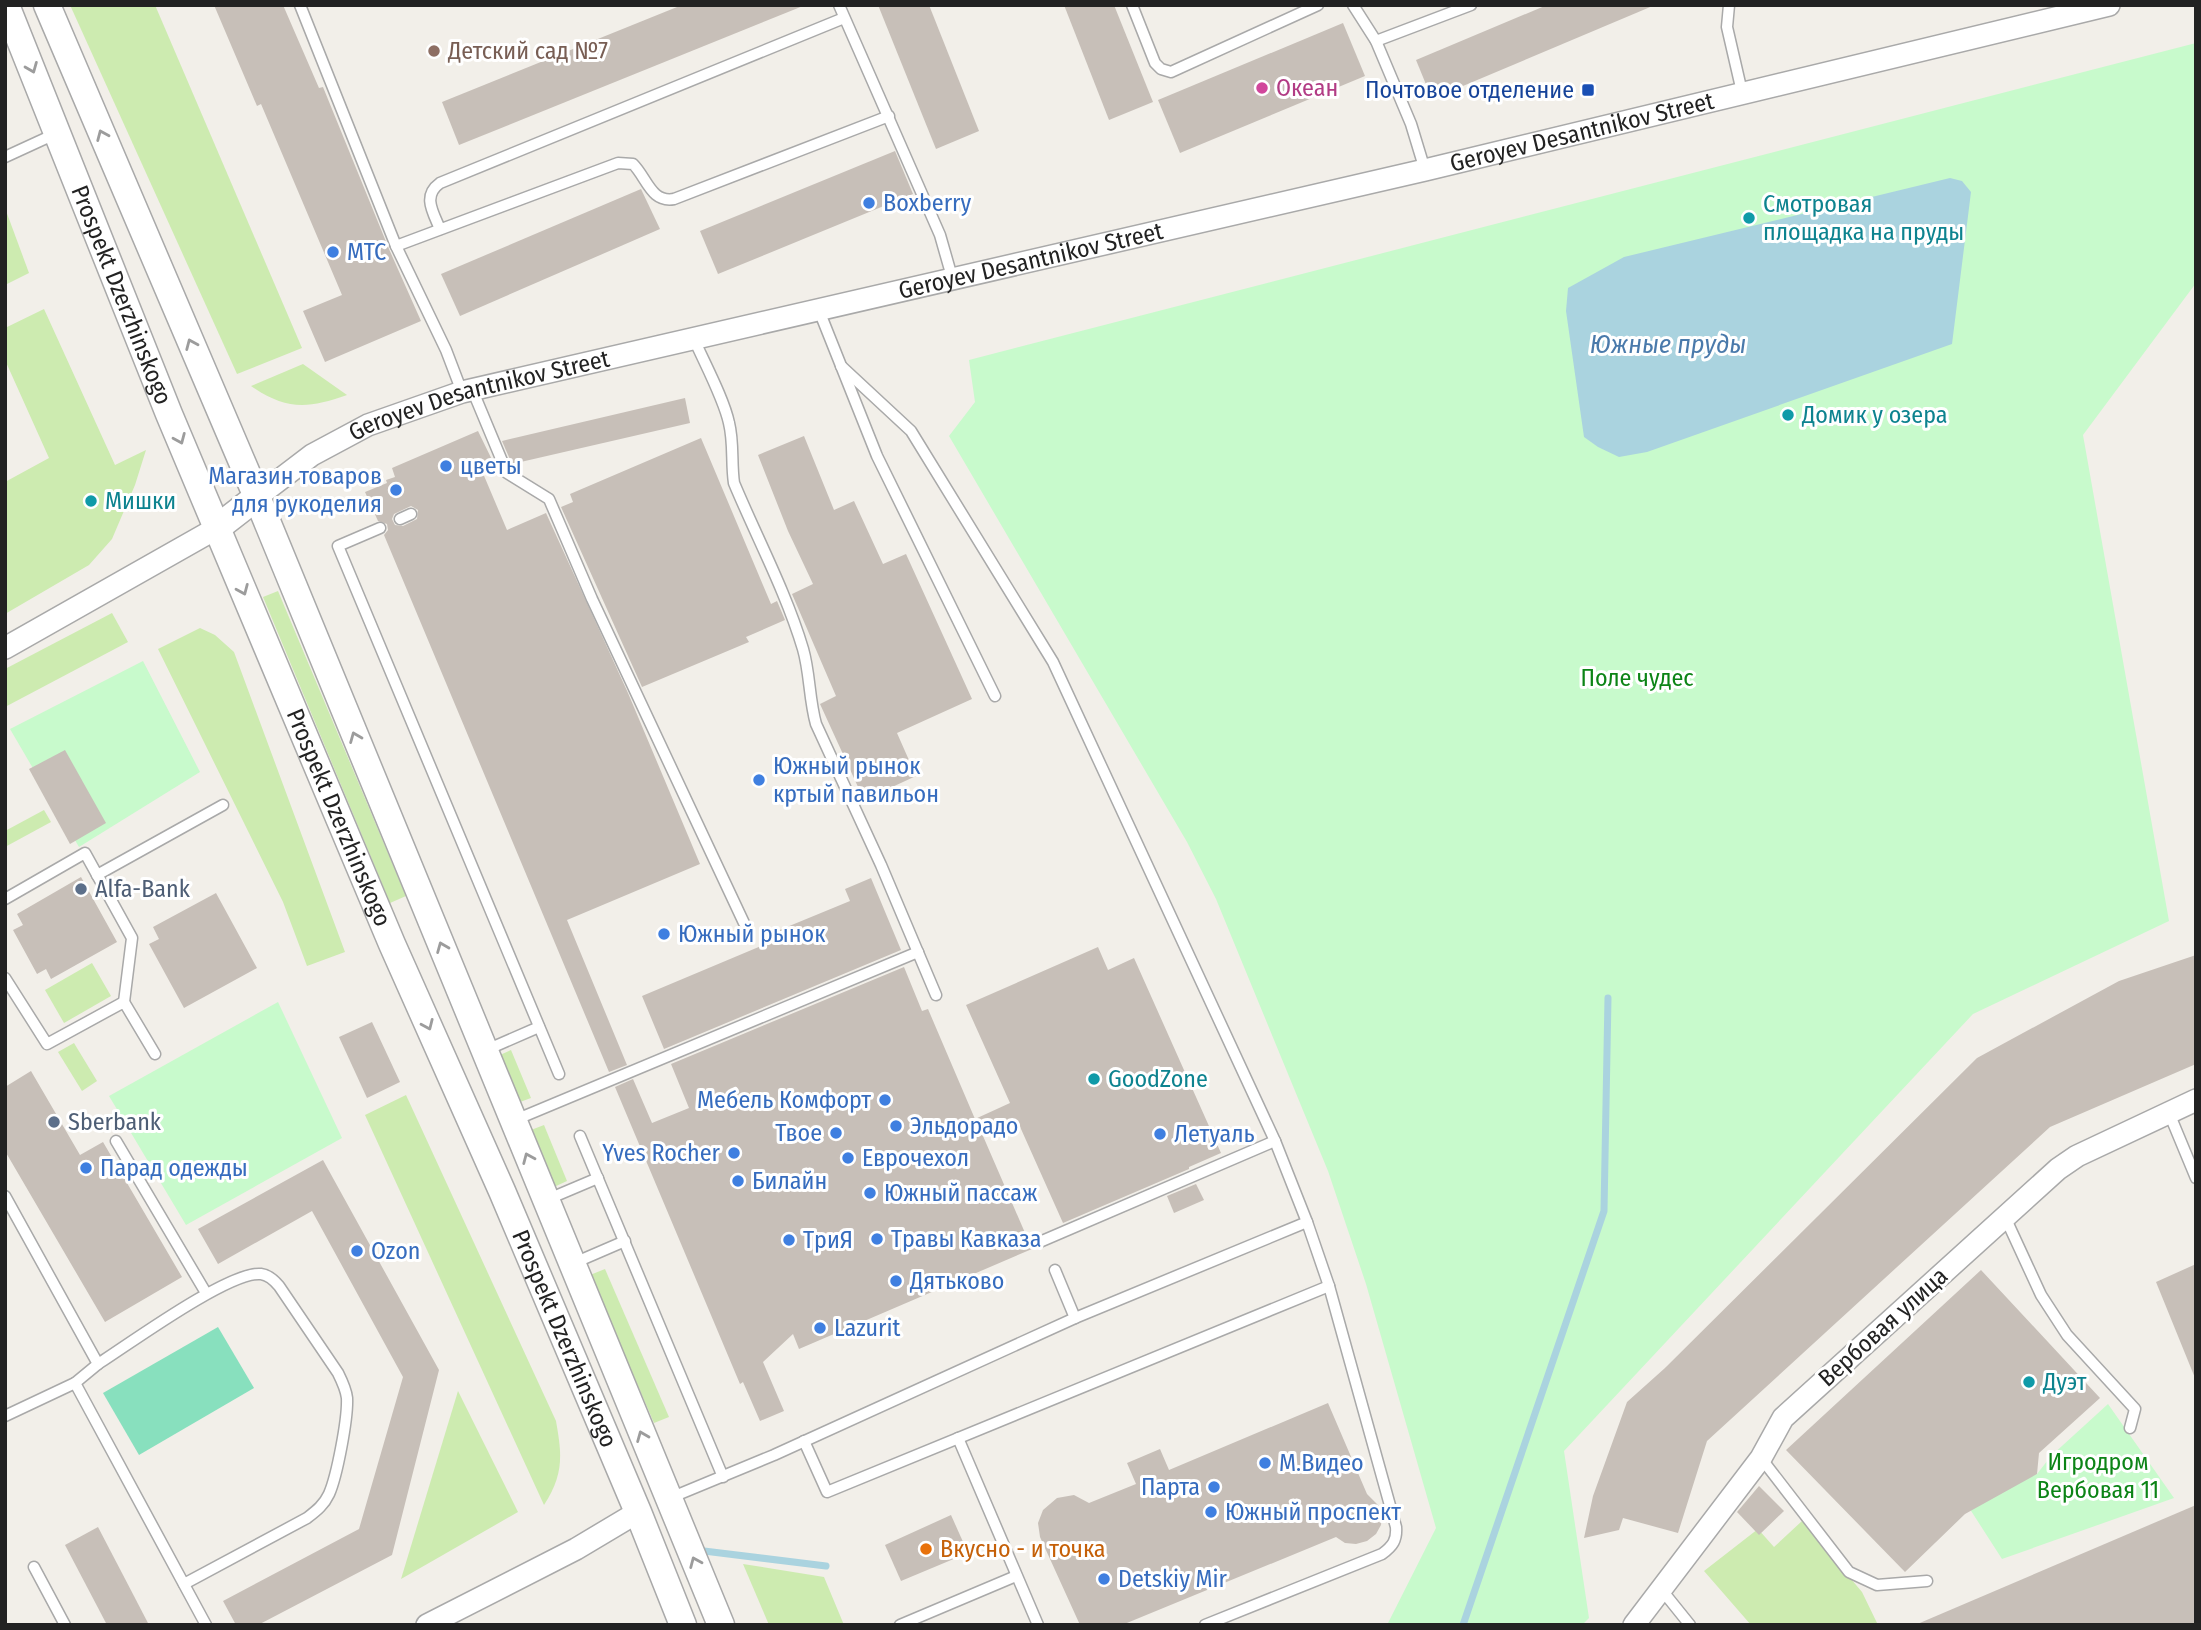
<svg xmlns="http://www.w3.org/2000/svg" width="2201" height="1630" font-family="'Fira Sans Condensed',sans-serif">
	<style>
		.grass { fill: #cdebb0 }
		.park { fill: #c8facc }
		.pitch { fill: #88e0be }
		.water { fill: #aad3df }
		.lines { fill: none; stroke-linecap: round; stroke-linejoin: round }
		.stream { stroke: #aad3df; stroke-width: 7 }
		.building { fill: #c7bfb8; fill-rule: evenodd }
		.service-casing { stroke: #a9a9a9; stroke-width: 13 }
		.minor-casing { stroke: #a9a9a9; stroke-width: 24 }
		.tertiary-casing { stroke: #a9a9a9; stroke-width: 29 }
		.service { stroke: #fff; stroke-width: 10 }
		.minor { stroke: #fff; stroke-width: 21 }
		.tertiary { stroke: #fff; stroke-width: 26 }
		.oneway { stroke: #9c9c9c }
		.education-dot { fill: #8d6e63; stroke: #fff; stroke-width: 2.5 }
		.hotel-dot { fill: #d1479c; stroke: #fff; stroke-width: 2.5 }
		.transit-dot { fill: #1a4fb4; stroke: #fff; stroke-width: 2.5 }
		.shop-dot { fill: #3f7fe0; stroke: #fff; stroke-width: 2.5 }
		.culture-dot { fill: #0f9aa8; stroke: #fff; stroke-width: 2.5 }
		.service-dot { fill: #5c6f8a; stroke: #fff; stroke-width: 2.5 }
		.food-dot { fill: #e8710a; stroke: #fff; stroke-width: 2.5 }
		.labels { text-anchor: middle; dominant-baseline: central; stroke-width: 6; stroke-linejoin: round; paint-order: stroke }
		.education-label { font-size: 24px; fill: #785e54; stroke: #fff; text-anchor: start }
		.hotel-label { font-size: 24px; fill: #b23c85; stroke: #fff; text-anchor: start }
		.transit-label { font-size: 24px; fill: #164399; stroke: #fff; text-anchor: end }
		.street-label { font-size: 24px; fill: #222; stroke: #fff }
		.shop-label { font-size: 24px; fill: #366cbe; stroke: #fff; text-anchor: start }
		.culture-label { font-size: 24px; fill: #0d838f; stroke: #fff; text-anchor: start }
		.park-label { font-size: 24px; fill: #0c8416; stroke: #fff }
		.service-label { font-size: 24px; fill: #4e5e75; stroke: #fff; text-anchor: start }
		.food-label { font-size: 24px; fill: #c56008; stroke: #fff; text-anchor: start }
		.water-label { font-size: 26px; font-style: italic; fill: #4a7aab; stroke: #fff }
	</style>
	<rect width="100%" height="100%" fill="#f2efe9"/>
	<g class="grass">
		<path d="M70 5H155L302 348 237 374Z"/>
		<path d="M5 208 29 273 5 285Z"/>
		<path d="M44 309 115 465 146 450 135 485 112 539 89 565 5 614V482L49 458 5 360V328Z"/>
		<path d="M303 364 347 395C307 409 286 410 251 386Z"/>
		<path d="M278 591 406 896 390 903 263 597Z"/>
		<path d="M112 613 128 642 5 707V669Z"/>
		<path d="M200 628 215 635 234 652 345 952 307 966 283 902 158 649Z"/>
		<path d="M44 810 51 822 5 847V831Z"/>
		<path d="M92 963 111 996 64 1023 45 990Z"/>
		<path d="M74 1043 97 1081 82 1091 58 1052Z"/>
		<path d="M511 1050 531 1098 520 1102 500 1055Z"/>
		<path d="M406 1095 556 1421C562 1455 564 1474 544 1505L365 1115Z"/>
		<path d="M544 1125 567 1181 554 1187 531 1130Z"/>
		<path d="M605 1269 669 1417 654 1423 590 1275Z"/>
		<path d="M458 1391 518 1512 401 1579Z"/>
		<path d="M1802 1521 1862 1592 1878 1625H1751L1704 1571 1758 1529 1774 1547Z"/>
		<path d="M743 1564 824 1577 844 1625H769Z"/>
	</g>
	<g class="park">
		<path d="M2196 43V283L2083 435 2169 921 1973 1014 1564 1451 1589 1618 1582 1625H1387L1436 1528 1366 1284 1328 1171 1216 899 1187 842 949 436 975 402 969 360Z"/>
		<path d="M143 661 200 772 79 847 10 729Z"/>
		<path d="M278 1002 342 1138 186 1225 109 1096Z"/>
		<path d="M2108 1404 2174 1498 2002 1559 1966 1503 2037 1474 2051 1456Z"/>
	</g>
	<path class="pitch" d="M218 1327 254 1388 139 1455 103 1393Z"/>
	<path class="water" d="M1950 178 1962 181 1971 192 1952 344 1647 452 1619 457 1598 447 1584 437 1566 311 1568 288 1624 257Z"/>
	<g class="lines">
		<g class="stream">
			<path d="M704 1551 826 1566"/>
			<path d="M1463 1625 1604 1211 1608 998"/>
		</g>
	</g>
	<g class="building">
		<path d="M214 5H283L319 88 323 87 389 249 421 321 325 362 303 311 342 295 261 104 257 106Z"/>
		<path d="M682 5 803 6 459 145 442 102Z"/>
		<path d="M878 5H929L979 131 936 149Z"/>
		<path d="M1064 5H1114L1153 102 1109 120Z"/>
		<path d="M1547 5H1655L1432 99 1416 60Z"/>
		<path d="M1343 23 1365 76 1180 153 1158 100Z"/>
		<path d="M895 151 913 194 718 274 700 231Z"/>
		<path d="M641 189 660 229 460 316 441 274Z"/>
		<path d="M685 398 690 423 512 464 502 441Z"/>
		<path d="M478 431 496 468 482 471 507 530 546 513 628 693 700 864 567 920 627 1065 609 1072 384 535 388 530 387 524 378 521 365 492 387 483 386 480 395 477 392 468ZM411 506 418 510 417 519 403 526 395 525 392 519 394 514Z"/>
		<path d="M804 436 834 510 854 501 883 564 906 554 972 699 897 733 916 776 864 800 820 704 836 696 792 594 813 584 788 531 758 455Z"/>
		<path d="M701 438 771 604 777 601 785 620 746 637 749 642 642 687 561 507 573 502 570 494Z"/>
		<path d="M65 750 106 823 70 844 29 769Z"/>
		<path d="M81 877 117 942 51 979 46 969 37 974 13 930 23 925 17 914Z"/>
		<path d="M871 878 901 950 664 1049 642 996 768 943 765 936 850 901 845 889Z"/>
		<path d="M216 893 257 968 184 1008 149 944 159 939 153 927Z"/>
		<path d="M1098 947 1108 970 1134 958 1221 1153 1189 1167V1169L1063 1223 1017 1120 983 1136 1032 1249 799 1349 793 1334 763 1362 784 1411 760 1421 743 1382 740 1384 615 1087 633 1079 652 1123 689 1108 671 1064 904 967 922 1011 928 1009 975 1119 1010 1103 966 1005Z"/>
		<path d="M2196 955V1064L2050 1127 1707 1441 1678 1533 1623 1518 1619 1530 1584 1538 1593 1496 1627 1402 1665 1368 1977 1058 2119 981Z"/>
		<path d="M372 1022 400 1082 367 1098 339 1037Z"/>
		<path d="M31 1071 80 1155 103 1142 182 1277 105 1322 5 1151V1087Z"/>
		<path d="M323 1160 439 1370 392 1555 258 1625H236L223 1601 359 1529 403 1377 312 1211 218 1264 198 1229Z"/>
		<path d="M1196 1184 1204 1200 1174 1213 1167 1196Z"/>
		<path d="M2196 1264V1378H2195L2156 1282Z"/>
		<path d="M1981 1270 2100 1398 2039 1453 2037 1474 1965 1514 1905 1572 1786 1450Z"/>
		<path d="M1328 1403 1367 1494 1379 1506 1382 1514 1381 1525 1376 1534 1367 1541 1356 1544 1345 1543 1336 1537 1122 1625H1080L1040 1537 1038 1523 1043 1510 1057 1498 1074 1495 1089 1503 1136 1484 1127 1463 1160 1449 1169 1470Z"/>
		<path d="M1759 1486 1784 1511 1759 1535 1737 1512Z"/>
		<path d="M2196 1505V1625H1915Z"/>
		<path d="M951 1515 968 1553 901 1581 885 1545Z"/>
		<path d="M98 1527 135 1598 149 1625H107L65 1545Z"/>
	</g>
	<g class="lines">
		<g class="service-casing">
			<g id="service">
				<path d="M300 5 396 246 446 350 462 392"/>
				<path d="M839 5 940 235 952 277"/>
				<path d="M1132 5 1155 63 1161 69 1171 72 1318 5"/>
				<path d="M1353 5 1376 41 1411 124 1425 170"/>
				<path d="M1729 5 1727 27 1742 92"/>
				<path d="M1376 41 1471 5"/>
				<path d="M5 157 55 134"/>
				<path d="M440 229C433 212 422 196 440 183L844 18"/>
				<path d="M396 246 618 163 633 164C647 178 651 203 674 199L889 116"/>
				<path d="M818 308 877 456 995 696"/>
				<path d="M693 337C704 362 724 399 729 423 734 443 731 463 734 483 757 538 786 592 803 649 810 673 809 699 816 724L881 865 936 995"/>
				<path d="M472 389 507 473 549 499 592 599 744 923"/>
				<path d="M400 519 411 514"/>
				<path d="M380 528 338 546 559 1074"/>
				<path d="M97 875 223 805"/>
				<path d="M5 899 85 853 132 938 124 1002"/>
				<path d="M5 978 47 1044 124 1002 155 1054"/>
				<path d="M484 1051 539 1027"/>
				<path d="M2169 1113 2196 1178"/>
				<path d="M515 1120 918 952"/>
				<path d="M580 1136 723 1477"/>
				<path d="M116 1141 206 1293"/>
				<path d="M5 1196 98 1364 75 1383 206 1625"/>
				<path d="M546 1200 598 1178"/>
				<path d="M2005 1217 2041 1295 2067 1335 2135 1409 2130 1428"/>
				<path d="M1042 1241 1275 1141"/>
				<path d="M574 1263 625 1241"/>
				<path d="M1055 1270 1075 1318"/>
				<path d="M98 1364C128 1345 229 1271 261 1274 269 1275 274 1280 279 1286L338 1373C342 1381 346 1389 347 1398 348 1418 337 1476 329 1494 324 1505 316 1511 307 1518L184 1584"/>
				<path d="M5 1416 75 1383"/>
				<path d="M958 1438 1038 1625"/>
				<path d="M804 1441 827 1492 1329 1286"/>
				<path d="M1761 1458 1849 1572 1877 1585 1927 1581"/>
				<path d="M670 1498 774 1455 1075 1318 1307 1222 1275 1141 1053 662 911 431 841 366"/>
				<path d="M34 1567 65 1625"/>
				<path d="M1661 1589 1690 1625"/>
				<path d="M900 1625 1016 1576"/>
				<path d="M1205 1625 1382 1554C1393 1546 1397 1540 1396 1527L1329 1286 1307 1222"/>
			</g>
		</g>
		<g class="minor-casing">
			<g id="minor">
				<path id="s1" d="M257 497 312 455 368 425 462 392 1425 170 2109 5"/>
				<path d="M5 648 217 528"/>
				<path d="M427 1625 576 1549 638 1512"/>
				<path d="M1634 1625 1761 1458 1783 1418 2058 1169 2077 1156 2196 1100"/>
			</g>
		</g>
		<g class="tertiary-casing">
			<g id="tertiary">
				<path id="s2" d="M6 5 169 414 392 944 502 1191 638 1512 683 1625"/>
				<path d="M47 5 257 497 721 1625"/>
				<path d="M217 528 257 497"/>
			</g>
		</g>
		<use href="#service" class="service"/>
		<use href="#minor" class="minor"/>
		<use href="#tertiary" class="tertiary"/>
	</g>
	<defs><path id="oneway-chevron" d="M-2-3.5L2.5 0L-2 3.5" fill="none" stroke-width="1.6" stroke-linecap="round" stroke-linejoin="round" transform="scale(1.75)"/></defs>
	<g class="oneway">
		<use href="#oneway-chevron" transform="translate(32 68) rotate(68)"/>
		<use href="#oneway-chevron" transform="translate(102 135) rotate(-113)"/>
		<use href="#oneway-chevron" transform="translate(191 344) rotate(-113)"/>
		<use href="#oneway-chevron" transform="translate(180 439) rotate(67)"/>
		<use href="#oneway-chevron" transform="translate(243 590) rotate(67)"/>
		<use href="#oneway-chevron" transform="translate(355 737) rotate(-112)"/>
		<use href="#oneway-chevron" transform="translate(442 947) rotate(-112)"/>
		<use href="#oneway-chevron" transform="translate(428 1025) rotate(66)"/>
		<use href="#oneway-chevron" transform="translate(528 1158) rotate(-113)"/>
		<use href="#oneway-chevron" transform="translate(642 1436) rotate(-112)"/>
		<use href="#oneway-chevron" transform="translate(695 1562) rotate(-113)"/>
	</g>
	<circle class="education-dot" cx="434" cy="51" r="7"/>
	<circle class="hotel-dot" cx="1262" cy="88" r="7"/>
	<rect class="transit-dot" x="1581" y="83" width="14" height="14" rx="3.5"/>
	<g class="shop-dot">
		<circle cx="869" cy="203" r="7"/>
		<circle cx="333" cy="252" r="7"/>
		<circle cx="446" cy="466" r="7"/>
		<circle cx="396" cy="490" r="7"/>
		<circle cx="759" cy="780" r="7"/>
		<circle cx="664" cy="934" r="7"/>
		<circle cx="885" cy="1100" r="7"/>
		<circle cx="896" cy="1126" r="7"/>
		<circle cx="836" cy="1133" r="7"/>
		<circle cx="1160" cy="1134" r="7"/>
		<circle cx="734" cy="1153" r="7"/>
		<circle cx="848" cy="1158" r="7"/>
		<circle cx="86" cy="1168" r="7"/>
		<circle cx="738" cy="1181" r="7"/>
		<circle cx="870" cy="1193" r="7"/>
		<circle cx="877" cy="1239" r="7"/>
		<circle cx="789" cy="1240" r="7"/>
		<circle cx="357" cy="1251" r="7"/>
		<circle cx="896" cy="1281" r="7"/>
		<circle cx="820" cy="1328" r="7"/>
		<circle cx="1265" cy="1463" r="7"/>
		<circle cx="1214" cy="1487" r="7"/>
		<circle cx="1211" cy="1512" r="7"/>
		<circle cx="1104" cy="1579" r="7"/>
	</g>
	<g class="culture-dot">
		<circle cx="1749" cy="218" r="7"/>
		<circle cx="1788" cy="415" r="7"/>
		<circle cx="91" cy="501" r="7"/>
		<circle cx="1094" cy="1079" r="7"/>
		<circle cx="2029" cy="1382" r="7"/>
	</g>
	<g class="service-dot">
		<circle cx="81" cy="889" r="7"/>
		<circle cx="54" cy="1122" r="7"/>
	</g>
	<circle class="food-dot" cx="926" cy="1549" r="7"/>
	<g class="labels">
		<g class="education-label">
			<text x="448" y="51">Детский сад №7</text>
		</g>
		<g class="hotel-label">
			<text x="1276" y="88">Океан</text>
		</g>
		<g class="transit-label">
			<text x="1574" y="90">Почтовое отделение</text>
		</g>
		<g class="street-label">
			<text stroke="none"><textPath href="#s1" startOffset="1382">Geroyev Desantnikov Street</textPath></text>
			<text stroke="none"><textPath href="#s1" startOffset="816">Geroyev Desantnikov Street</textPath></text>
			<text stroke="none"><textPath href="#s2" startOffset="312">Prospekt Dzerzhinskogo</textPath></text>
			<text stroke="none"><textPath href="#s1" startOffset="248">Geroyev Desantnikov Street</textPath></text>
			<text stroke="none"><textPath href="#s2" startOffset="878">Prospekt Dzerzhinskogo</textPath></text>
			<text transform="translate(1883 1327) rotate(-42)">Вербовая улица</text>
			<text stroke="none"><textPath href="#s2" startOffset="1446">Prospekt Dzerzhinskogo</textPath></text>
		</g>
		<g class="shop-label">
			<text x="883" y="203">Boxberry</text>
			<text x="347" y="252">МТС</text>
			<text x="460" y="466">цветы</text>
			<text x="382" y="476" text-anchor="end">Магазин товаров<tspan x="382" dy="28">для рукоделия</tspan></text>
			<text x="773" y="766">Южный рынок<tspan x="773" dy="28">кртый павильон</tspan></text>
			<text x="678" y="934">Южный рынок</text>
			<text x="871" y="1100" text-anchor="end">Мебель Комфорт</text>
			<text x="910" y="1126">Эльдорадо</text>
			<text x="822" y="1133" text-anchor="end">Твое</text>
			<text x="1174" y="1134">Летуаль</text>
			<text x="720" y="1153" text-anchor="end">Yves Rocher</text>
			<text x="862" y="1158">Еврочехол</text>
			<text x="100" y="1168">Парад одежды</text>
			<text x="752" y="1181">Билайн</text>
			<text x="884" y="1193">Южный пассаж</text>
			<text x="891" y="1239">Травы Кавказа</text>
			<text x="803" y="1240">ТриЯ</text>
			<text x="371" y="1251">Ozon</text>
			<text x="910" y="1281">Дятьково</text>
			<text x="834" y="1328">Lazurit</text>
			<text x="1279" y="1463">М.Видео</text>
			<text x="1200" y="1487" text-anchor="end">Парта</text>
			<text x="1225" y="1512">Южный проспект</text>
			<text x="1118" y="1579">Detskiy Mir</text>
		</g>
		<g class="culture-label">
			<text x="1763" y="204">Смотровая<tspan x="1763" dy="28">площадка на пруды</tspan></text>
			<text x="1802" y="415">Домик у озера</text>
			<text x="105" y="501">Мишки</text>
			<text x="1108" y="1079">GoodZone</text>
			<text x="2043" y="1382">Дуэт</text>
		</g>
		<g class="park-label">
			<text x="1637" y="678">Поле чудес</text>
			<text x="2098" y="1462">Игродром<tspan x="2098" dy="28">Вербовая 11</tspan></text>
		</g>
		<g class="service-label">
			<text x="95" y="889">Alfa-Bank</text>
			<text x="68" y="1122">Sberbank</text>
		</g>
		<g class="food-label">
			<text x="940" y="1549">Вкусно - и точка</text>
		</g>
		<g class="water-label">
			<text x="1668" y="344">Южные пруды</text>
		</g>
	</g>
	<rect width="2201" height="1630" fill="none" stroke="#222222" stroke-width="14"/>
</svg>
